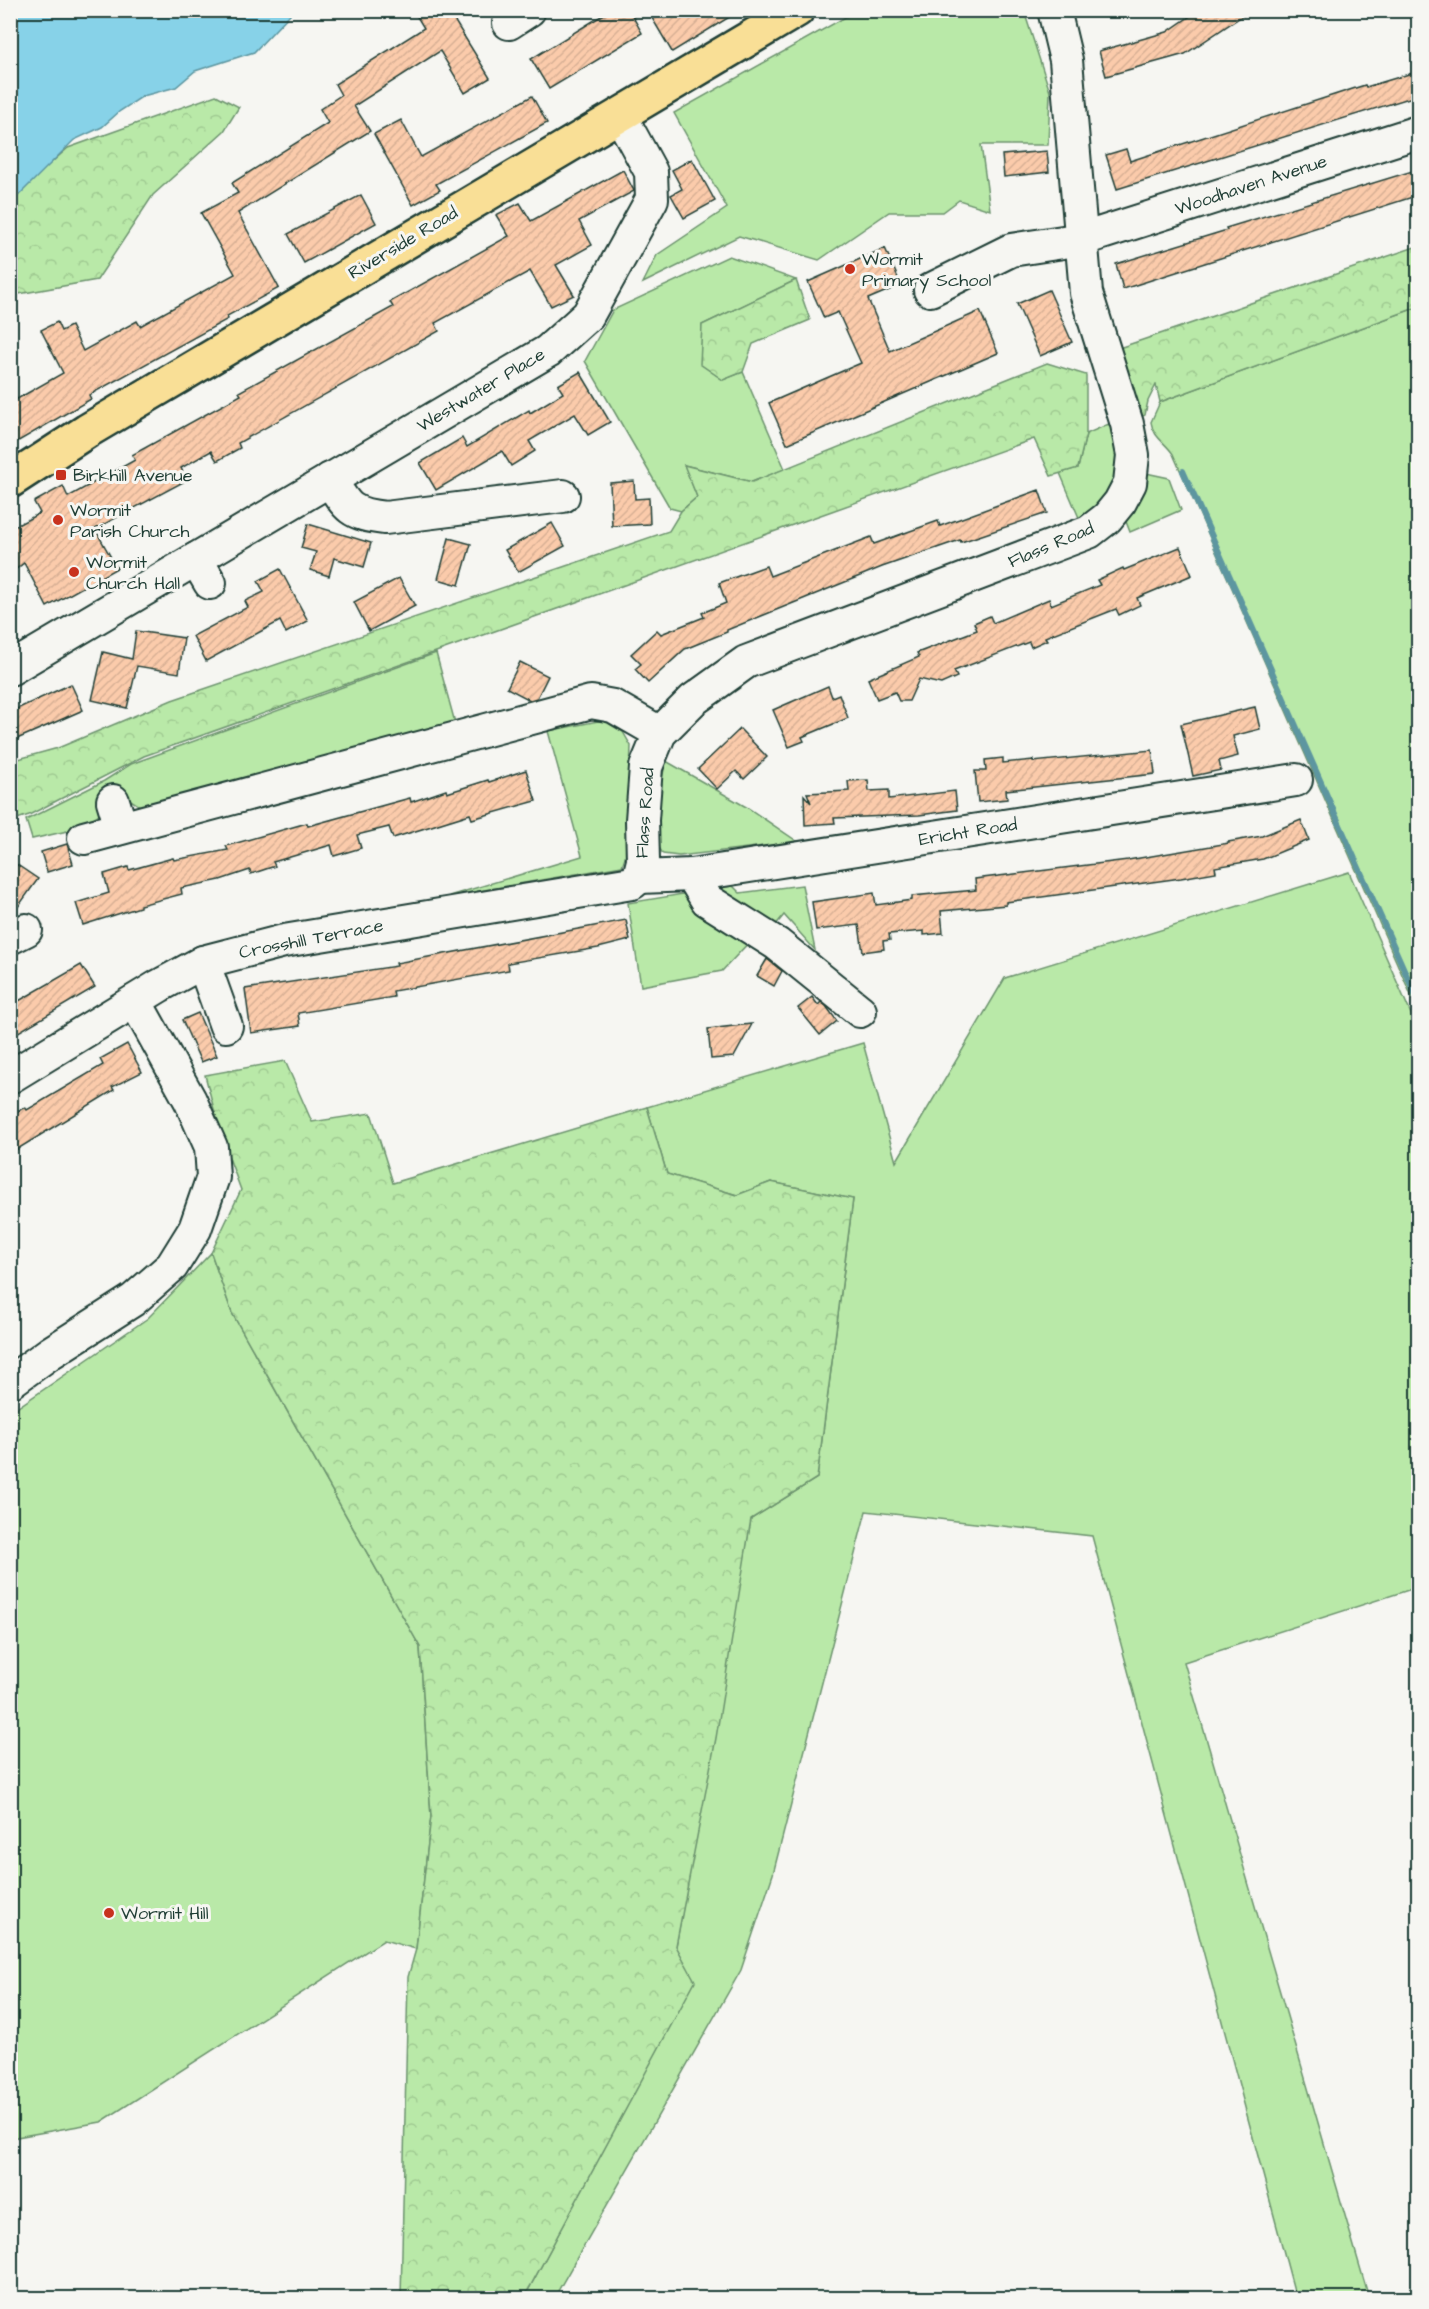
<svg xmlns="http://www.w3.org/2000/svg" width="1429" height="2309" font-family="'Architects Daughter',sans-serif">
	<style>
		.grass { fill: #b9e9a8; stroke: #6c936e; stroke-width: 1.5 }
		.forest { fill: url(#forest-crowns); stroke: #6c936e; stroke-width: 1.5 }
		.water { fill: #87d2e8; stroke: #5d96a0; stroke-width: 1.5 }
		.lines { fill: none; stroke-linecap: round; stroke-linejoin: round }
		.stream { stroke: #5d96a0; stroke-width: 6 }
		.building { fill: url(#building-hatch); stroke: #1f3d34; stroke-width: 1.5 }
		.minor-casing { stroke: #1f3d34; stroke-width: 36 }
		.major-casing { stroke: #1f3d34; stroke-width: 38 }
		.minor { stroke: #f6f6f2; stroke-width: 32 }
		.major { stroke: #f9df96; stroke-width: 33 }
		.poi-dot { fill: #c8321e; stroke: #f6f6f2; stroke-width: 2 }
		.labels { text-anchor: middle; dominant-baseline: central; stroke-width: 6; stroke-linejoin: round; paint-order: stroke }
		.street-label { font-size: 18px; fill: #1f3d34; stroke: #f6f6f2 }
		.poi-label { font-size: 18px; fill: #1f3d34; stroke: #f6f6f2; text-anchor: start }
	</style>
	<defs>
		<pattern id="forest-crowns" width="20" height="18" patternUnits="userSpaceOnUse" patternTransform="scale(1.5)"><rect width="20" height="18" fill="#b9e9a8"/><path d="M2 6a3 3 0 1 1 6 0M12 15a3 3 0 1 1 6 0" fill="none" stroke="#9fc991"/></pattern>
		<pattern id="building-hatch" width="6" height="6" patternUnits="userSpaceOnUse" patternTransform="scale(1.5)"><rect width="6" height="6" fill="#fbcbab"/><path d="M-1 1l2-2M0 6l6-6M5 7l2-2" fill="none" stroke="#d7af94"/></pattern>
	</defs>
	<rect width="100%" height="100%" fill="#f6f6f2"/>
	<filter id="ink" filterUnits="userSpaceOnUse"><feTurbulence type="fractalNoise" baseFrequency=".0167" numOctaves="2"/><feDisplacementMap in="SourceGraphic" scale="12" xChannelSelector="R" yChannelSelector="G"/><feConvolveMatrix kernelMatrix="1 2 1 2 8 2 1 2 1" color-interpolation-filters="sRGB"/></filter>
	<g filter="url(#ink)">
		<g class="grass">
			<path d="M858 10 1024 11 1050 92 1048 145H981L990 210 959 200 943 212H889L819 260 739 236 643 283 657 255 727 208 674 113Z"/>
			<path d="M729 256 796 280 702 325 701 364 723 380 743 372 785 469 752 482 685 465 697 497 681 511 670 508 585 361 613 310Z"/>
			<path d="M1418 307V1011L1173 454C1165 442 1153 437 1151 422L1160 402Z"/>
			<path d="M1111 423C1114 433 1119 445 1119 456 1120 483 1100 504 1080 520L1060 473 1078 468 1086 434Z"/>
			<path d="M1146 473 1169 478 1181 510 1130 532 1125 519Z"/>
			<path d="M436 653 457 730 146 810 126 797 76 829 32 839 26 820 104 781 131 764Z"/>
			<path d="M603 720 623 732 631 746 627 851 622 866 449 896 582 856 548 731Z"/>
			<path d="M666 761 748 808 798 842 679 856 663 854 655 840 657 800Z"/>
			<path d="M1349 872 1418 1030V1587L1184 1662 1369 2298H1296L1092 1536 866 1511 773 1874 741 1970 554 2298H524L694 1981 676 1946 751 1519 817 1478 853 1199 771 1182 737 1195 667 1174 647 1107 863 1043 896 1162 1005 978Z"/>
			<path d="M802 885 815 950 784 915 770 932 708 888 733 886 740 893Z"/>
			<path d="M689 893 753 938 722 971 641 986 628 903Z"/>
			<path d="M211 1253 232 1313 420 1647 431 1816 416 1949 384 1940 101 2122 11 2138V1412L148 1318Z"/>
		</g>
		<g class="forest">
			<path d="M216 95 239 107 224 131 153 195 97 280 13 295 11 297V198L68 148Z"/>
			<path d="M1418 246V307L1160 402 1156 385 1148 401 1145 415 1143 416 1140 414 1116 349Z"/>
			<path d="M796 280 810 320 753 344 743 372 723 380 700 364 702 325Z"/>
			<path d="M1047 363 1086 375V434L1078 468 1051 476 1034 439 144 756 29 815 11 821V761L58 748 172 700 669 531 681 511 697 497 684 465 752 482Z"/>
			<path d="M285 1061 312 1122 371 1113 393 1183 647 1107 667 1174 737 1195 771 1182 853 1199 817 1478 751 1519 716 1738 676 1946 695 1981 524 2298H401L408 1977 416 1949 431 1816 420 1647 232 1313 211 1253 241 1190 221 1136 205 1075Z"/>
		</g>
		<path class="water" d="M11 10H293V11L254 52 195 71 176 87 143 96 120 111 102 127 74 140 11 203Z"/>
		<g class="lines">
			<path class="stream" d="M1183 471 1418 1001"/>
		</g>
		<g class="building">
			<path d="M413 10H448L490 78 465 93 440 51 354 106 370 131 238 213 279 288 227 316 228 319 89 395 91 399 10 446V403L63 373 41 330 57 322 61 331 71 326 83 351 137 321 140 326 235 274 201 213 238 193 232 183 328 123 320 109 341 95 335 84 424 28Z"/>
			<path d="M611 10H629L642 33 549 89 531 59Z"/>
			<path d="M664 10H741L672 52 652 18Z"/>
			<path d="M1199 10H1251L1185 54 1106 76 1099 51 1167 32Z"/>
			<path d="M1419 71V95L1117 189 1106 155 1126 149 1130 161 1365 85 1366 87Z"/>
			<path d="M532 96 547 123 436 184 440 190 413 205 374 134 401 120 421 157Z"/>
			<path d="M1047 151 1049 172 1004 177 1002 155Z"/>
			<path d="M692 159 715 201 684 218 671 195 682 189 672 170Z"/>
			<path d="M1419 169V195L1123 289 1116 264 1227 230 1226 228Z"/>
			<path d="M623 170 634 191 579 221 592 245 556 265 574 295 551 306 530 271 435 323 439 331 238 443 240 448 217 461 211 451 181 468 187 480 95 529 117 568 47 607 24 563 10 574V529L40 513 34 502 63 486 68 497 135 460 132 455 241 395 239 392 393 307 390 302 509 236 496 215 520 203 531 221Z"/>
			<path d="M361 195 376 223 304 263 288 234Z"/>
			<path d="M885 248 901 285 868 299 890 351 980 311 998 353 787 444 769 403 861 363 838 312 824 318 808 282Z"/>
			<path d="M1049 290 1072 342 1040 356 1017 304Z"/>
			<path d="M580 372 610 422 588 435 575 414 529 441 535 451 511 466 502 451 436 490 420 463 462 438 467 447 529 410 530 413 563 393 558 385Z"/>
			<path d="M634 481 635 499 649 498 650 524 612 526 610 483Z"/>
			<path d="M1039 490 1047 513 961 542 960 540 882 567 727 630V632L685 649 648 683 635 669 641 664 631 654 657 630 661 634 704 617 702 613 726 603 719 583 766 566 770 576 871 537 874 544 938 521 940 526Z"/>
			<path d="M552 523 565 546 518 572 505 550Z"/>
			<path d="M308 524 371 543 364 567 334 558 329 576 310 570 316 552 301 548Z"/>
			<path d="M449 538 471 544 459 585 438 579Z"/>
			<path d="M1180 547 1192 575 1137 598 1140 605 1119 615 1116 609 1045 637 1047 640 1031 647 1029 642 954 671 957 677 941 684 919 679 909 701H899L895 692 877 699 868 679 919 657 917 653 977 630 974 623 990 616 993 623 1049 599 1051 605 1100 585 1097 580 1123 568 1124 570Z"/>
			<path d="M280 569 308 621 286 633 280 621 206 661 193 636 248 607 245 601 264 592 258 581Z"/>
			<path d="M399 578 415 606 369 631 354 602Z"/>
			<path d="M136 631 184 638 179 673 137 666 127 708 92 700 103 652 132 659Z"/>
			<path d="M520 662 548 676 537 698 530 700 507 688Z"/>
			<path d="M71 684 83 710 10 742V712Z"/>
			<path d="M828 686 832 697 839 694 848 718 802 737 804 741 789 747 773 710Z"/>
			<path d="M1255 707 1260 729 1233 736 1238 756 1219 761 1221 770 1193 776 1181 724Z"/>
			<path d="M740 729 767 757 744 779 736 771 717 789 698 769Z"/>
			<path d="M1152 750 1155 774 1006 790 1007 799 978 802 975 771H986L985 760 1003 758V763L1033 760V762Z"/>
			<path d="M526 770 536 801 472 819 470 814 393 838 389 827 357 835 361 848 334 856 331 845 273 862 275 866 251 874 250 870 220 880 181 888 182 894 140 905V907L83 925 76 903 109 893 104 874 128 867 129 870 173 858 174 860 228 850 226 846 307 823 308 826 410 798 411 802 446 790 447 793 488 780 489 782Z"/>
			<path d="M868 780 869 791 889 790V799L955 791 957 810 919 815 834 818 835 823 805 825 804 795 811 803 807 793 849 791 848 781Z"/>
			<path d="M1301 820 1309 840 1263 859 1215 867 1216 872 1181 878 1006 902V905L941 911 943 933 924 935V931L889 934 890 940 883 941 884 949 863 952 859 925 816 930 812 902 874 893 876 905 912 900V896L976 890 975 879 1128 860 1229 843 1228 842 1262 836Z"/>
			<path d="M67 844 73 864 47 872 41 852Z"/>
			<path d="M10 860 38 879 10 918Z"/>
			<path d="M626 920 630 940 598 948 508 963 509 970 393 991 394 997 298 1013 300 1026 251 1033 245 989 397 966 396 963Z"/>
			<path d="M767 959 782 971 774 986 757 976Z"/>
			<path d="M81 965 95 987 10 1037V1006Z"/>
			<path d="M812 997 818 1005 821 1002 826 1006 837 1021 820 1035 798 1008Z"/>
			<path d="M198 1013 217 1056 201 1062 182 1020Z"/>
			<path d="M752 1024 734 1057 711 1059 708 1029Z"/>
			<path d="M127 1044 142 1072 112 1087 114 1090 16 1150 10 1141V1116L25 1107 27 1110 103 1065 100 1059Z"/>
		</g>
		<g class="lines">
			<g class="minor-casing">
				<g id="minor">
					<path d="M509 23 529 10"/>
					<path d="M930 290 1011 250 1083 239 1418 132"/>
					<path d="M330 479C347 508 350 514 385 518L563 496"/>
					<path d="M196 559 210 583"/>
					<path d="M10 669 548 351 588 315 652 199 651 172 620 115"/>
					<path d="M113 801 121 827"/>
					<path d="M84 838 591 702 613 706 660 733"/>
					<path d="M692 875 707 900 777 944 860 1011"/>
					<path d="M639 877 643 861 642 820 646 767 660 733 693 700 746 662 1089 532 1107 518 1120 502 1130 483 1133 455 1127 424 1086 293 1066 60 1054 10"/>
					<path d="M639 877 692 875 1296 780"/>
					<path d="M10 938 26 930"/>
					<path d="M203 962 226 1026"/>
					<path d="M10 1077 159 986 203 962 284 941 632 883 639 877"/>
					<path d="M10 1382 50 1353 133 1300 172 1266 195 1229 213 1177 211 1147 190 1100 135 1001"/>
				</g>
			</g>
			<g class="major-casing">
				<path id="major" d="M10 481 87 431 797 10"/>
			</g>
			<use href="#minor" class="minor"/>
			<use href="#major" class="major"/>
		</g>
	</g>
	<g class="poi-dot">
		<circle cx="850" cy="269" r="6"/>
		<rect x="55" y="469" width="12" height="12" rx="3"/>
		<circle cx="58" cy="520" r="6"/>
		<circle cx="74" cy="572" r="6"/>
		<circle cx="109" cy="1913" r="6"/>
	</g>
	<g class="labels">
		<g class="street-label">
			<text transform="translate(1251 185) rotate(-18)">Woodhaven Avenue</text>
			<text transform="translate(403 243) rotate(-31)">Riverside Road</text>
			<text transform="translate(481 390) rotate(-31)">Westwater Place</text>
			<text transform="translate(1051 545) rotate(-23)">Flass Road</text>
			<text transform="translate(645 813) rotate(-86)">Flass Road</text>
			<text transform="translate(968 832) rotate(-9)">Ericht Road</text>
			<text transform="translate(311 939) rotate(-11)">Crosshill Terrace</text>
		</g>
		<g class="poi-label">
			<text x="862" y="259">Wormit<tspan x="862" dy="21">Primary School</tspan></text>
			<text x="73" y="475">Birkhill Avenue</text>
			<text x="70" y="510">Wormit<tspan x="70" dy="21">Parish Church</tspan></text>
			<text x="86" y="562">Wormit<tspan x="86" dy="21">Church Hall</tspan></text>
			<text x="121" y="1913">Wormit Hill</text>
		</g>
	</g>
	<rect width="1429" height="2309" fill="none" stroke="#f6f6f2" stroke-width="36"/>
	<rect x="18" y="18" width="1393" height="2273" fill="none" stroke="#1f3d34" stroke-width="2" filter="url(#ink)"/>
</svg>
